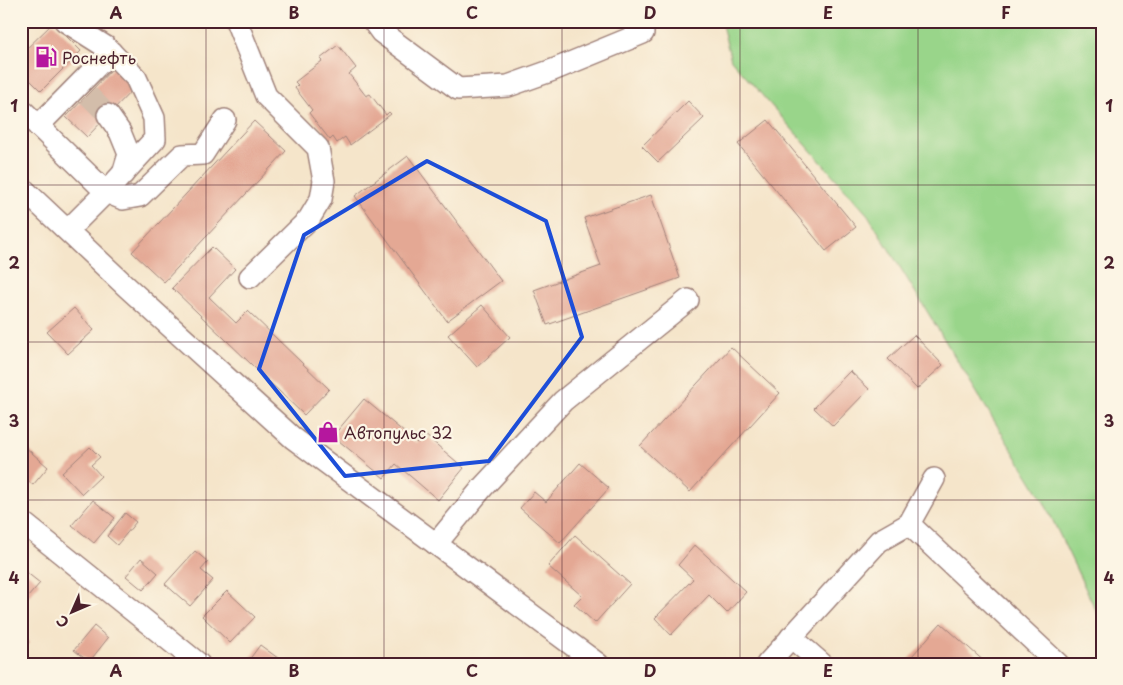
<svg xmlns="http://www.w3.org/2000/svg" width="1123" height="685" font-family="'Playpen Sans',sans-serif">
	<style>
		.green { fill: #99d58a; stroke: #727a5a }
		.building { fill: #e4a894 }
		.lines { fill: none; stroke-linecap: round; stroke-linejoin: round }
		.minor-tunnel { stroke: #d3bdaa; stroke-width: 21; stroke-dasharray: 21 11; stroke-linecap: butt }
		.minor-casing { stroke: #a0827a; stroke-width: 24 }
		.minor { stroke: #fff; stroke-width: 21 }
		.marked { fill: none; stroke: #1d4ed8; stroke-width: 4; stroke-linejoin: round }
		.grid { fill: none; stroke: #4a1f2b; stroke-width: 1; stroke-opacity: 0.55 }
		.labels { text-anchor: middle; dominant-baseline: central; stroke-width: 4.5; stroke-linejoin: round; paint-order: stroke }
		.poi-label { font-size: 16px; fill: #4a1f2b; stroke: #fcf5e5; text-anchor: start }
		.neatline { fill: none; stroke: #4a1f2b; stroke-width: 2 }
		.grid-label { font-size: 16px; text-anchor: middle; font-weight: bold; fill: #4a1f2b }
	</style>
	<rect width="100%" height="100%" fill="#fcf5e5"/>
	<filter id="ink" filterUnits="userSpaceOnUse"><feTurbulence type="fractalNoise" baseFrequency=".02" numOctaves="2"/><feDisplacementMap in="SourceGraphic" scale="10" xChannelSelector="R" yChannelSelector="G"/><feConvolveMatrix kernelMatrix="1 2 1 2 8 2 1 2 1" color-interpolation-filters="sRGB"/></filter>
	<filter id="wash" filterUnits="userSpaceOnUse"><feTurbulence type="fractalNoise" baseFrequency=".0096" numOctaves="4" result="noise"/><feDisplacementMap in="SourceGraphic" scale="20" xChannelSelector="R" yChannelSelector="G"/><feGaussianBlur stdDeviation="1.12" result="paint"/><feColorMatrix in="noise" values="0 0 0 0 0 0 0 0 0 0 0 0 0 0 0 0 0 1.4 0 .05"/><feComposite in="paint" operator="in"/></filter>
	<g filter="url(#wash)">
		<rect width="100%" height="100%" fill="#f5e5ca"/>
		<path class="green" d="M721 21H1102V623L1044 502 868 215 731 60Z"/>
		<g id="blocks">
			<g class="building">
				<path d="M53 23 81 51 41 91 21 71V54Z"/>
				<path d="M338 45 356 68 349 74 366 96 370 94 386 115 389 112 391 114 350 145 345 137 337 143 333 137 330 140 309 113 312 110 295 88 298 85 295 82 322 61 320 59Z"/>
				<path d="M114 67 135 87 87 137 66 117Z"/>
				<path d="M688 101 704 118 658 162 642 146Z"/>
				<path d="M768 120 856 227 826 251 738 144Z"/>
				<path d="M254 121 286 151 164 282 132 252Z"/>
				<path d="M408 156 501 281 447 321 355 196Z"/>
				<path d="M651 195 680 278 547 325 534 290 601 266 584 218Z"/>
				<path d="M212 247 235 269 209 297 236 323 248 311 329 389 304 415 172 288Z"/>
				<path d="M482 305 510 337 477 367 448 335Z"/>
				<path d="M74 308 94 330 68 354 47 332Z"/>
				<path d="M914 335 943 365 917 389 888 359Z"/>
				<path d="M731 347 780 393 690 492 640 446Z"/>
				<path d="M850 371 869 389 833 426 814 408Z"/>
				<path d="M364 399 417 443 424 434 464 468 438 500 396 464 384 478 333 436Z"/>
				<path d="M24 446 48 467 33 485 21 475V450Z"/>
				<path d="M90 447 100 457 91 465 101 476 82 494 62 473Z"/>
				<path d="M580 463 609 488 560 543 520 508 534 492 546 502Z"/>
				<path d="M93 500 115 518 94 543 72 525Z"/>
				<path d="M125 513 136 522 117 545 107 536Z"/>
				<path d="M575 535 630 584 595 623 574 604 582 596 548 566Z"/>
				<path d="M695 545 746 592 727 613 709 595 671 635 655 618 693 579 678 565Z"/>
				<path d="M195 551 208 562 201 570 213 580 190 606 165 584Z"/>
				<path d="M141 558 158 573 143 590 126 576Z"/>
				<path d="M21 568 40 583 21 605Z"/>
				<path d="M227 591 255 617 230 643 202 616Z"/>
				<path d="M941 623 987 664H905Z"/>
				<path d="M94 626 108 638 89 662 74 650Z"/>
				<path d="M21 633 29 643 21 650Z"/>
				<path d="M260 645 286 664H246Z"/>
			</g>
		</g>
	</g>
	<g filter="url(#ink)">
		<use href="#blocks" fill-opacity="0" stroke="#a0827a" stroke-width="1"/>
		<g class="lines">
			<path class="minor-tunnel" d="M88 95 108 115"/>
			<g class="minor-casing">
				<g id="minor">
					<path d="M65 21 106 47 136 78 154 118 155 139 106 192 123 199 140 196 182 155 203 154 225 120"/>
					<path d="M373 21 381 32 458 89 508 86 553 70 643 33"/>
					<path d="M237 23 266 96 318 148 324 181 321 199 309 219 250 277"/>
					<path d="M21 109 106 192 68 230"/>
					<path d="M108 115 120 132 129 154 123 174"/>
					<path d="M38 126 111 52"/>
					<path d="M21 187 128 288 293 438 598 664"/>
					<path d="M21 521 199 664"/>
					<path d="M909 524 1058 664"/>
					<path d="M436 544 483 487 563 401 688 300"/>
					<path d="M791 637 822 664"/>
					<path d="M767 664 879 541 909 524 934 479"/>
				</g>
			</g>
			<use href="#minor" class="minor"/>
		</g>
	</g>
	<path class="marked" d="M427 161 546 221 582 337 489 461 345 476 259 369 304 235Z"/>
	<path class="grid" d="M206 21V664M384 21V664M562 21V664M740 21V664M918 21V664M21 185H1102M21 342H1102M21 500H1102"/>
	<defs>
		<g id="fuel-bare" transform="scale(1.725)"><path d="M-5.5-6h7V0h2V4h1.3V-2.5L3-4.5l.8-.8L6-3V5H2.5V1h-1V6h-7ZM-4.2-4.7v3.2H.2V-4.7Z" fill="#b5179e" stroke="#fcf5e5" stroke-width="2.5" paint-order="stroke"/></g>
		<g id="shop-bare" transform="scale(1.725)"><path d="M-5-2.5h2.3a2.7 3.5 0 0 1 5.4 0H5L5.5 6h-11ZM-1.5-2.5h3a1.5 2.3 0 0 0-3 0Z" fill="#b5179e" stroke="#fcf5e5" stroke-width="2.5" paint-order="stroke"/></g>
	</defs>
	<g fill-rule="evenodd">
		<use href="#fuel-bare" x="46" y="57"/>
		<use href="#shop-bare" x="328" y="432"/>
	</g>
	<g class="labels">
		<g class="poi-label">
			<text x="62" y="57">Роснефть</text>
			<text x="344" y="432">Автопульс 32</text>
		</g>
	</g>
	<rect width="1123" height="685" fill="none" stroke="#fcf5e5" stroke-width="55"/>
	<g transform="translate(72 612) rotate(225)" stroke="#fcf5e5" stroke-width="4" paint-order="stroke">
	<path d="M0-4L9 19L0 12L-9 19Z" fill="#4a1f2b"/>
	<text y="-8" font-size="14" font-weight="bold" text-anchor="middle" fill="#4a1f2b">С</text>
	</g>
	<rect x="28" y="28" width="1068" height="630" class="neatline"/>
	<g class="grid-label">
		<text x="116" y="19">A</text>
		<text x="294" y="19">B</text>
		<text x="472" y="19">C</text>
		<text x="650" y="19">D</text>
		<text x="828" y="19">E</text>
		<text x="1006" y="19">F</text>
		<text x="14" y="112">1</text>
		<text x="1109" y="112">1</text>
		<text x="14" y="269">2</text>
		<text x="1109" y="269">2</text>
		<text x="14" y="427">3</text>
		<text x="1109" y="427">3</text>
		<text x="14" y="584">4</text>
		<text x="1109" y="584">4</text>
		<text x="116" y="677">A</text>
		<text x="294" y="677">B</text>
		<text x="472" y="677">C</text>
		<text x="650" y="677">D</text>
		<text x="828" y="677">E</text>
		<text x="1006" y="677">F</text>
	</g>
</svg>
